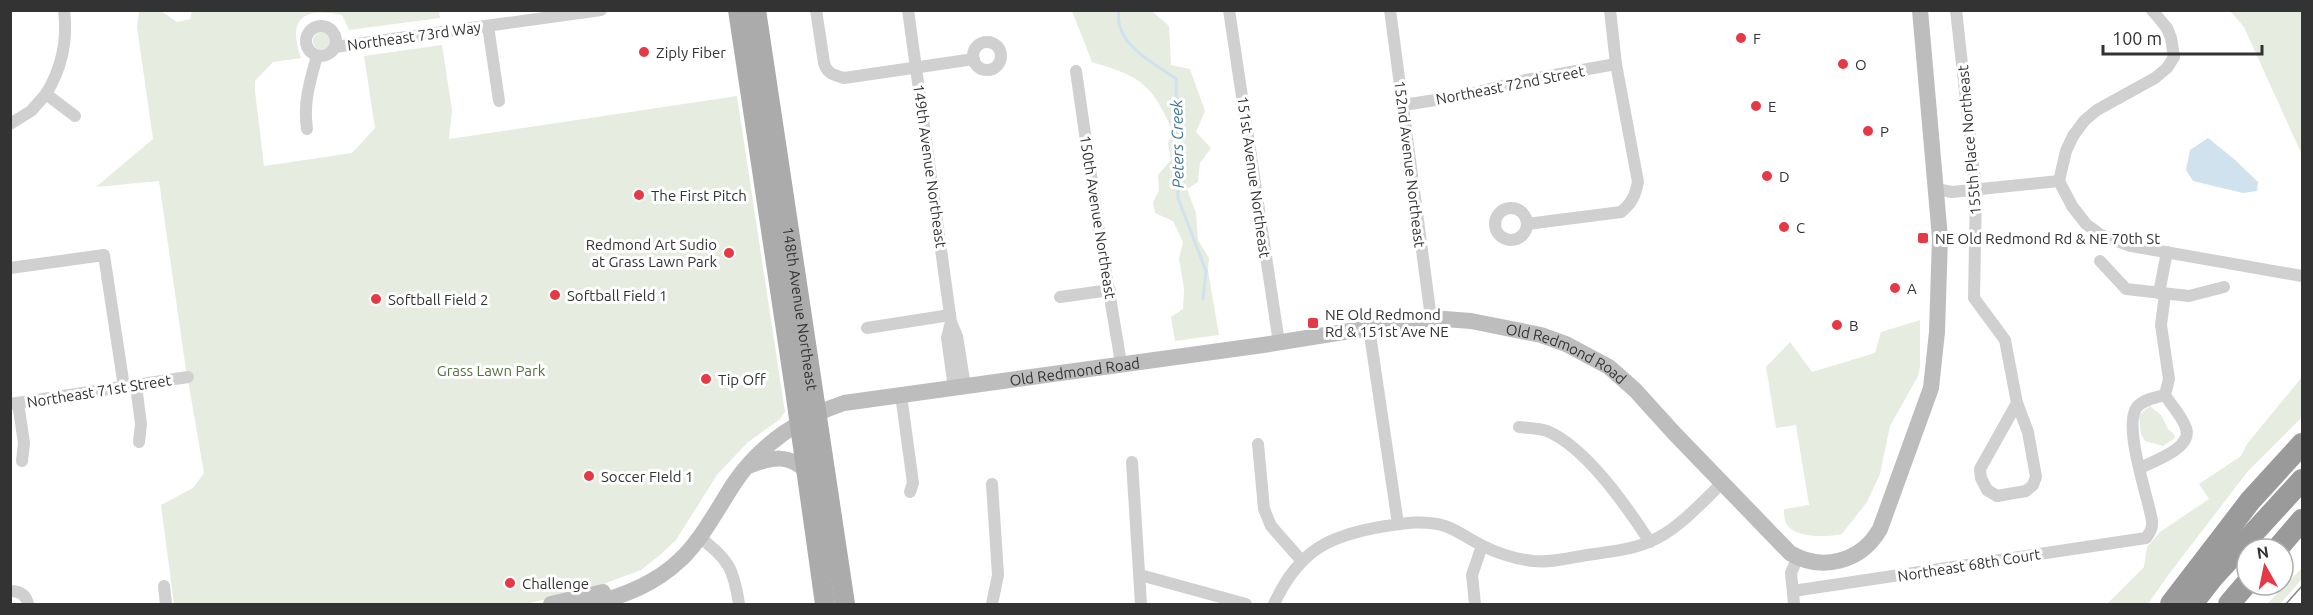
<svg xmlns="http://www.w3.org/2000/svg" width="2313" height="615" font-family="Ubuntu,sans-serif">
	<style>
		.green { fill: #e6ecdf }
		.water { fill: #cfe2ee }
		.lines { fill: none; stroke-linecap: round; stroke-linejoin: round }
		.stream { stroke: #cfe2ee; stroke-width: 3 }
		.street { stroke: #d0d0d0; stroke-width: 12 }
		.secondary { stroke: #bdbdbd; stroke-width: 16 }
		.primary { stroke: #ababab; stroke-width: 20 }
		.highway { stroke: #9a9a9a; stroke-width: 22 }
		.tram { stroke: #888; stroke-width: 1.5 }
		.poi-dot { fill: #e63946; stroke: #fff; stroke-width: 2 }
		.labels { text-anchor: middle; dominant-baseline: central; stroke-width: 6; stroke-linejoin: round; paint-order: stroke }
		.street-label { font-size: 15px; fill: #333; stroke: #fff }
		.poi-label { font-size: 15px; fill: #333; stroke: #fff; text-anchor: start }
		.park-label { font-size: 15px; fill: #56703f; stroke: #fff }
		.water-label { font-size: 16px; font-style: italic; fill: #3f7597; stroke: #fff }
	</style>
	<rect width="100%" height="100%" fill="#fff"/>
	<g class="green">
		<path d="M192 10 439 11 440 18 349 30 342 15C304 7 287 18 301 58L273 62 255 81V91L264 166 352 153 375 128 364 56 442 45 452 110 449 139 737 96 785 412 779 420 748 442 717 475 676 540 660 555 641 570 595 587 526 604H174L161 505 193 488 204 473 185 363 159 181 96 187 153 139 137 27 139 12 161 11 177 22 190 19Z"/>
		<path d="M1072 11H1152L1169 26 1171 65 1190 69 1205 111 1196 132 1211 148 1200 163 1198 182 1187 189 1196 213 1198 240 1209 258 1208 271 1219 335 1175 341 1171 317 1183 309 1184 289 1179 259 1183 242 1173 221 1155 213 1153 202 1159 191 1158 175 1171 160 1168 143 1173 132C1152 84 1142 77 1092 62Z"/>
		<path d="M2230 11H2302V155L2244 27Z"/>
		<circle cx="322" cy="41" r="9"/>
		<path d="M1920 320V367L1918 376 1890 426 1880 474 1867 502 1842 534C1828 537 1794 539 1786 523 1784 519 1784 513 1784 509L1809 505 1796 425 1776 428 1766 367 1790 342 1812 372 1875 353 1881 332Z"/>
		<path d="M2302 377V417L2248 471 2169 574 2148 604H2107L2144 567 2147 547 2160 532 2209 499 2199 484 2241 456 2247 444Z"/>
		<path d="M2150 406 2161 415 2168 429 2174 434 2175 438 2163 446 2145 441 2141 434 2139 415Z"/>
		<path d="M2302 568V579L2280 604H2267Z"/>
	</g>
	<path class="water" d="M2208 138 2234 159 2258 182 2257 191 2243 193 2193 181 2186 170 2190 150Z"/>
	<g class="lines">
		<path class="stream" d="M1119 10C1113 44 1153 62 1176 79L1178 198 1206 271 1203 299"/>
		<g class="street">
			<path d="M64 10C68 41 62 68 46 94L75 116"/>
			<path d="M816 10 824 63C827 74 834 75 844 78L974 59"/>
			<path d="M908 10 951 322 957 336 965 386"/>
			<path d="M1229 10 1279 343"/>
			<path d="M1390 10 1431 318"/>
			<path d="M1956 10 1976 190 1974 298 2005 340 2017 403 2028 432 2036 477 2033 485 2026 491 1997 496 1987 490 1981 478 1980 469 2017 403"/>
			<path d="M2152 10 2167 28 2171 38 2174 57 2167 68 2155 78 2097 110 2084 121 2073 136 2066 151 2059 181 2072 206 2086 224 2101 235 2131 246 2302 276"/>
			<circle cx="321" cy="41" r="15"/>
			<path d="M488 26 499 101"/>
			<circle cx="987" cy="56" r="14"/>
			<path d="M335 47 601 10"/>
			<path d="M1076 71 1099 232 1121 363"/>
			<path d="M1403 105 1462 96 1526 80 1616 64"/>
			<path d="M10 124 31 111 46 94"/>
			<path d="M307 129C303 103 310 81 317 56"/>
			<path d="M1936 189 1952 192 2059 181"/>
			<circle cx="1511" cy="224" r="16"/>
			<path d="M1527 224 1621 212C1632 203 1635 196 1638 182L1616 64 1610 10"/>
			<path d="M2100 261 2126 289 2189 296 2224 287"/>
			<path d="M10 268 104 255 124 387"/>
			<path d="M2159 293 2167 252"/>
			<path d="M1060 297 1110 290"/>
			<path d="M951 322 947 338 954 388"/>
			<path d="M867 328 950 315"/>
			<path d="M1369 328 1398 524"/>
			<path d="M136 386 141 424 139 442"/>
			<path d="M901 395 913 483 910 492"/>
			<path d="M18 403 24 443 22 461"/>
			<path d="M10 404 188 377"/>
			<path d="M1519 427C1528 428 1539 428 1547 431 1586 447 1627 507 1650 542"/>
			<path d="M1258 444 1264 509 1271 526 1301 560"/>
			<path d="M1132 462 1141 604"/>
			<path d="M2140 468C2154 461 2193 448 2186 428 2182 416 2171 405 2165 395L2169 379 2161 325 2165 294"/>
			<path d="M699 536C728 561 733 565 739 604"/>
			<path d="M1140 575 1246 604"/>
			<path d="M164 586 166 604"/>
			<path d="M10 591C20 591 26 595 28 604"/>
			<path d="M1793 591 2146 538C2150 533 2153 528 2152 521 2149 499 2120 420 2139 405 2146 399 2156 397 2165 395"/>
			<path d="M992 604 998 575 992 484"/>
			<path d="M1274 604C1299 550 1329 535 1386 526 1406 523 1425 520 1445 526 1457 530 1469 539 1481 545 1497 553 1515 559 1533 561 1551 563 1569 558 1587 555 1608 552 1630 550 1649 542 1677 531 1701 503 1723 482"/>
			<path d="M1475 604 1472 575 1482 546"/>
			<path d="M1794 604 1791 573 1798 557"/>
		</g>
		<g class="secondary">
			<path d="M751 465C772 457 790 454 806 471"/>
			<path d="M551 604 603 592"/>
			<path id="s1" d="M591 604C624 596 655 584 680 560 701 541 719 506 735 482 761 444 801 417 844 403L1263 345 1431 318 1471 321 1541 335 1566 344 1609 367 1635 390 1674 433 1790 553C1822 572 1861 562 1880 529L1931 388 1937 332 1940 238 1920 10"/>
		</g>
		<g class="primary">
			<path d="M738 10 796 397 825 604"/>
			<path id="s2" d="M756 10 845 604"/>
		</g>
		<g class="highway">
			<path d="M2277 549 2302 520"/>
			<path d="M2171 604 2250 501 2302 444"/>
			<path d="M2192 604 2213 577 2302 480"/>
			<path d="M2229 604 2247 583"/>
		</g>
		<path class="tram" d="M2286 604 2302 586"/>
	</g>
	<g class="poi-dot">
		<circle cx="1741" cy="38" r="6"/>
		<circle cx="644" cy="52" r="6"/>
		<circle cx="1843" cy="64" r="6"/>
		<circle cx="1756" cy="106" r="6"/>
		<circle cx="1868" cy="131" r="6"/>
		<circle cx="1767" cy="176" r="6"/>
		<circle cx="639" cy="195" r="6"/>
		<circle cx="1784" cy="227" r="6"/>
		<rect x="1917" y="232" width="12" height="12" rx="3"/>
		<circle cx="729" cy="253" r="6"/>
		<circle cx="1895" cy="288" r="6"/>
		<circle cx="555" cy="295" r="6"/>
		<circle cx="376" cy="299" r="6"/>
		<rect x="1307" y="317" width="12" height="12" rx="3"/>
		<circle cx="1837" cy="325" r="6"/>
		<circle cx="706" cy="379" r="6"/>
		<circle cx="589" cy="476" r="6"/>
		<circle cx="510" cy="583" r="6"/>
	</g>
	<g class="labels">
		<g class="street-label">
			<text transform="translate(414 36) rotate(-8)">Northeast 73rd Way</text>
			<text transform="translate(1510 85) rotate(-11)">Northeast 72nd Street</text>
			<text transform="translate(1969 140) rotate(-95)">155th Place Northeast</text>
			<text transform="translate(1410 164) rotate(83)">152nd Avenue Northeast</text>
			<text transform="translate(930 166) rotate(82)">149th Avenue Northeast</text>
			<text transform="translate(1254 177) rotate(82)">151st Avenue Northeast</text>
			<text transform="translate(1098 217) rotate(81)">150th Avenue Northeast</text>
			<text stroke="none"><textPath href="#s2" startOffset="302">148th Avenue Northeast</textPath></text>
			<text stroke="none"><textPath href="#s1" startOffset="1068">Old Redmond Road</textPath></text>
			<text stroke="none"><textPath href="#s1" startOffset="566">Old Redmond Road</textPath></text>
			<text transform="translate(99 391) rotate(-9)">Northeast 71st Street</text>
			<text transform="translate(1969 565) rotate(-9)">Northeast 68th Court</text>
		</g>
		<g class="poi-label">
			<text x="1753" y="38">F</text>
			<text x="656" y="52">Ziply Fiber</text>
			<text x="1855" y="64">O</text>
			<text x="1768" y="106">E</text>
			<text x="1880" y="131">P</text>
			<text x="1779" y="176">D</text>
			<text x="651" y="195">The First Pitch</text>
			<text x="1796" y="227">C</text>
			<text x="1935" y="238">NE Old Redmond Rd &amp; NE 70th St</text>
			<text x="717" y="244" text-anchor="end">Redmond Art Sudio<tspan x="717" dy="17">at Grass Lawn Park</tspan></text>
			<text x="1907" y="288">A</text>
			<text x="567" y="295">Softball Field 1</text>
			<text x="388" y="299">Softball Field 2</text>
			<text x="1325" y="314">NE Old Redmond<tspan x="1325" dy="17">Rd &amp; 151st Ave NE</tspan></text>
			<text x="1849" y="325">B</text>
			<text x="718" y="379">Tip Off</text>
			<text x="601" y="476">Soccer FIeld 1</text>
			<text x="522" y="583">Challenge</text>
		</g>
		<g class="park-label">
			<text x="491" y="370">Grass Lawn Park</text>
		</g>
		<g class="water-label">
			<text transform="translate(1177 144) rotate(-91)">Peters Creek</text>
		</g>
	</g>
	<rect width="2313" height="615" fill="none" stroke="#333333" stroke-width="24"/>
	<g transform="translate(2265 567) rotate(351)"><circle r="28" fill="#ffffff" stroke="#adadad" stroke-width="1.5"/>
	<path d="M0-4.5L10 22L0 15L-10 22Z" fill="#e63946"/>
	<text y="-9" font-size="16" font-weight="bold" text-anchor="middle" fill="#333333">N</text>
	</g>
	<path d="M2103 45v9h159v-9" fill="none" stroke="#333333" stroke-width="3"/>
	<text x="2112" y="45" font-size="18" fill="#333333" stroke="#ffffff" stroke-width="4.5" paint-order="stroke">100 m</text>
</svg>
